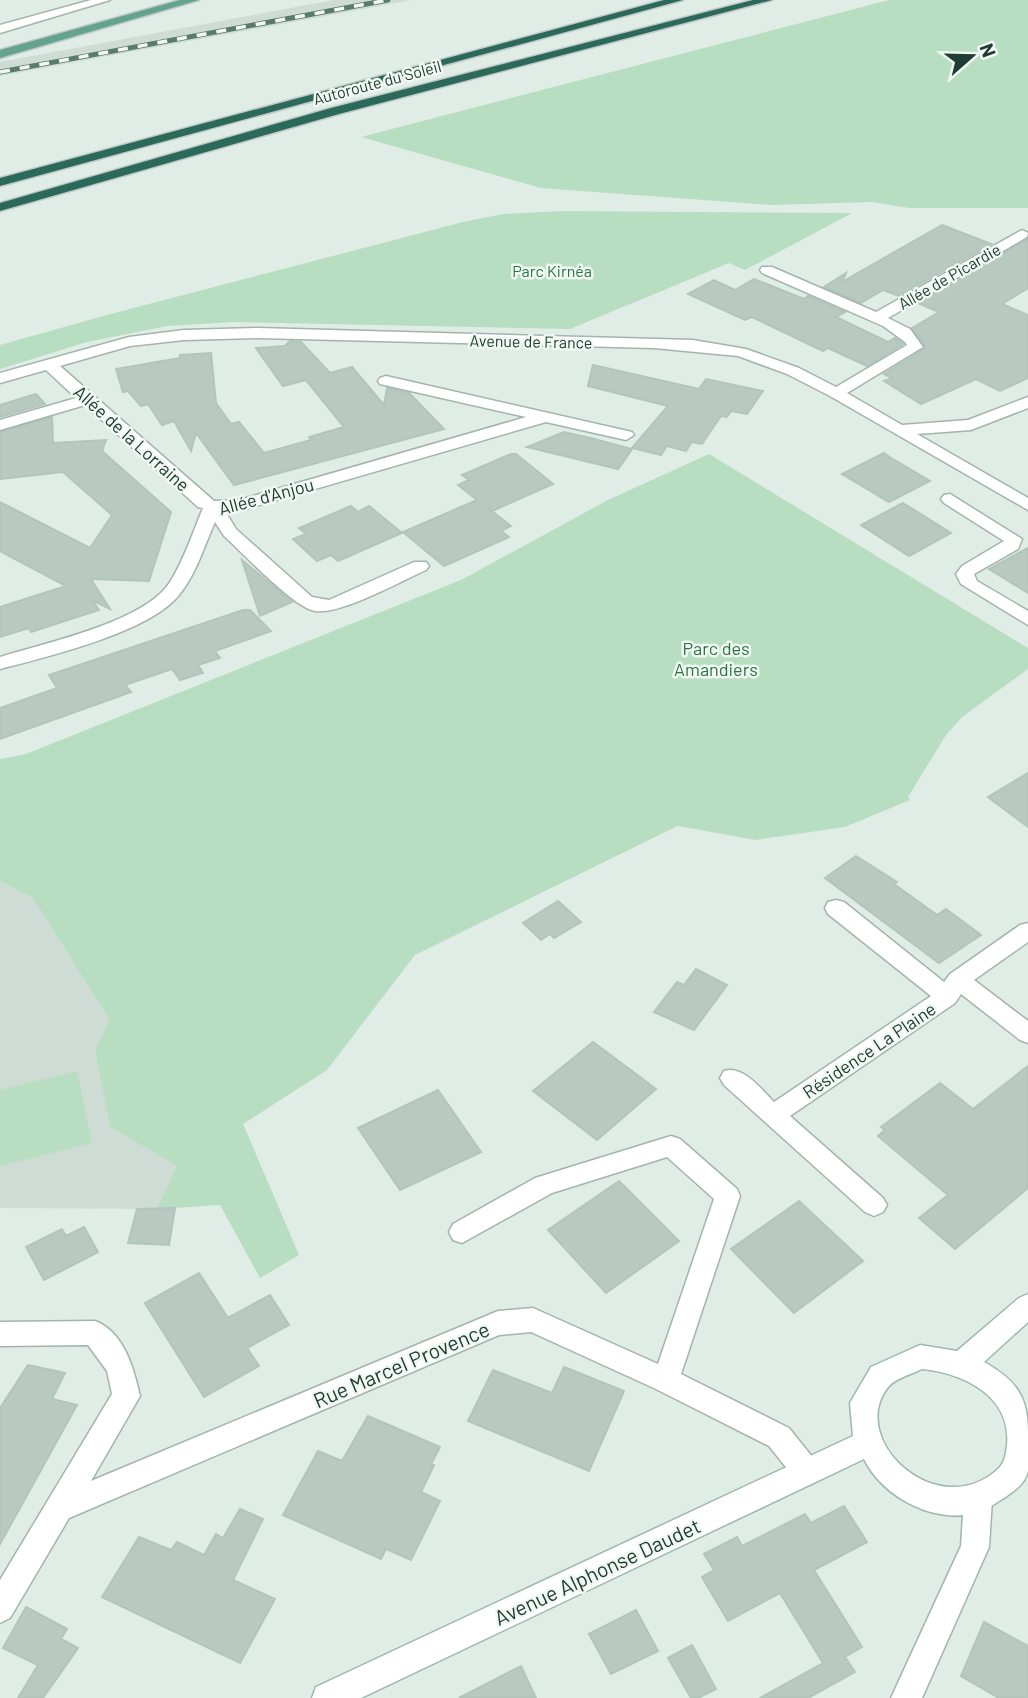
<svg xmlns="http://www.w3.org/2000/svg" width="1028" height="1698" font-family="Barlow,sans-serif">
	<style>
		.built { fill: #cedcd5 }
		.green { fill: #b8dec1 }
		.building { fill: #b8c9c2; stroke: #b2c5bd; stroke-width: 2 }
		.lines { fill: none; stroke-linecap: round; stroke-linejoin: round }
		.minor-casing { stroke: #a3b4ad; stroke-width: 3 }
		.secondary-casing { stroke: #9eb8ae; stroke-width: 3 }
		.primary-casing { stroke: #c1c9c6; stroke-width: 3 }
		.motorway-casing { stroke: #c1c9c6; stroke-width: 3 }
		.minor { fill: #fff; fill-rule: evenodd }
		.secondary { fill: #fff; fill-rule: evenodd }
		.primary { fill: #63a390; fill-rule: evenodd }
		.motorway { fill: #2b6a5b; fill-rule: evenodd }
		.rail-casing { stroke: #5a796f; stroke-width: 5 }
		.rail { stroke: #f1f8f4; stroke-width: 3.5; stroke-dasharray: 10; stroke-linecap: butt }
		.labels { text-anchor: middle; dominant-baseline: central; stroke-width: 5; stroke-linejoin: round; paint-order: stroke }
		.far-street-label { font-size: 16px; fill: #203d34; stroke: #f1f8f4 }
		.far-park-label { font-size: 16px; fill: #297544; stroke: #f1f8f4 }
		.street-label { font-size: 18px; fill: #203d34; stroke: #f1f8f4 }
		.park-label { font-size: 18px; fill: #297544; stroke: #f1f8f4 }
		.near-street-label { font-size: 21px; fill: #203d34; stroke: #f1f8f4 }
	</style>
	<rect width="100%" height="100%" fill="#e0ece6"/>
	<g class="built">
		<path d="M334 0H412L0 76V62Z"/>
		<path d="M0 881 33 898 109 1019 95 1051 110 1127 177 1166 157 1209 0 1208Z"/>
	</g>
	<g class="green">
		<path d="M889 0H1028V208H909L872 202 771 205 541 188 361 137Z"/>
		<path d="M564 211 852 213 745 270 729 263 570 329 234 322 167 326 87 342 0 369V345L107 315 463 222 503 214Z"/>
		<path d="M709 454 1028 648V669L962 717 946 735 908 797 910 800 845 827 756 840 678 826 657 836 415 955 327 1070 243 1124 299 1255 260 1278 220 1205 157 1209 177 1166 110 1127 95 1051 109 1019 33 898 0 881V759L26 754 461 580 608 500Z"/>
		<path d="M77 1071 92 1143 0 1166V1090Z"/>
	</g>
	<g class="building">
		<path d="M942 225 991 244 899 296 883 290 861 303 824 287 846 273 842 282Z"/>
		<path d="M1028 239V288L1002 304 1028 315V378L1000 391 976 379 921 404 884 381 892 378 884 374 926 348 912 328 939 312 918 303Z"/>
		<path d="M754 279 804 299 808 296 845 312 836 317 888 342 895 338 903 344 867 366 828 348 823 351 752 317 745 320 688 294 714 280 735 290Z"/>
		<path d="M290 341 301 342 330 373 352 367 384 405 387 388 409 393 444 429 234 485 196 433 191 451 174 421 162 425 148 404 141 406 128 391 123 392 116 369 180 358V355L211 353 216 403 231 424 239 422 264 453 311 440 309 437 344 427 306 380 283 386 256 348 285 346Z"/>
		<path d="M593 365 699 389 706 379 763 391 747 414 731 411 727 417 721 416 702 444 692 442 686 451 667 446 661 455 632 448 668 406 588 386Z"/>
		<path d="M36 394 45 404 0 417V405Z"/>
		<path d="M52 417 53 443 106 440 102 451 171 512 149 581 91 579 110 609 92 600 99 610 31 632 29 628 0 637V607L66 586 0 551V502L90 548 112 515 63 472 0 479V432Z"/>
		<path d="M564 432 594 439 632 449 618 469 527 447Z"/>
		<path d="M884 453 891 458 930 481 889 502 842 474Z"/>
		<path d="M511 454H516L553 484 492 511 484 505 511 526 501 531 509 537 444 566 403 532 477 500 458 485 469 480 462 475Z"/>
		<path d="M903 503 951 533 909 556 861 525Z"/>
		<path d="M351 506 358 512 369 506 402 533 338 561 331 555 317 561 293 539 306 534 299 528Z"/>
		<path d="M1028 548V593L989 569Z"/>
		<path d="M242 560 280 592 292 602 260 616Z"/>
		<path d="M243 610H250L271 631 215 651 220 658 198 665 203 673 180 680 172 669 125 685 131 692 0 739V708L57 688 49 675Z"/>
		<path d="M1028 773V827L988 797Z"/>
		<path d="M856 856 897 882 894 884 937 915 946 909 981 935 939 963 825 878Z"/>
		<path d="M558 901 581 922 554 938 550 934 541 940 523 923Z"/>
		<path d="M696 969 727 985 694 1030 654 1012 677 982 684 985Z"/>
		<path d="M593 1042 656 1089 597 1140 533 1091Z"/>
		<path d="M1028 1066V1188L955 1249 919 1218 948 1195 878 1136 885 1130 881 1127 940 1083 973 1109Z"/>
		<path d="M438 1090 481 1152 400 1190 358 1128Z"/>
		<path d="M619 1181 679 1241 606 1293 548 1230Z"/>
		<path d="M799 1201 863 1261 794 1313 731 1249Z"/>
		<path d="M175 1208 169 1245 128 1243 137 1209Z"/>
		<path d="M84 1227 98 1252 44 1280 26 1247 62 1229 66 1236Z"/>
		<path d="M199 1273 228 1318 270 1295 289 1325 247 1348 259 1366 204 1397 145 1303Z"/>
		<path d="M28 1365 65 1373 52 1399 77 1405 0 1544V1408Z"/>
		<path d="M564 1367 624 1391 589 1471 468 1421 493 1370 552 1393Z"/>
		<path d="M368 1416 440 1447 431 1464 434 1465 421 1492 440 1501 411 1560 386 1549 381 1559 283 1515 318 1451 342 1461Z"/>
		<path d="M844 1506 867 1542 814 1570 862 1647 845 1657 855 1672 808 1698H760L823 1663 780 1593 728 1621 702 1577 714 1570 704 1554 737 1537 742 1546 805 1514 811 1523Z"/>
		<path d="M240 1509 263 1519 233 1580 275 1599 240 1663 102 1597 139 1537 171 1550 177 1542 204 1555 216 1534 223 1538Z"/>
		<path d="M26 1607 67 1629 61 1639 78 1648 43 1698H18L38 1665 3 1648Z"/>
		<path d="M636 1610 658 1651 611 1674 589 1634Z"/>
		<path d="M984 1622 1028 1646V1698H999L961 1676Z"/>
		<path d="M692 1645 716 1689 698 1698H691L668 1658Z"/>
		<path d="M521 1666 536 1698H459Z"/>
	</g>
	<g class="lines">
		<g class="minor-casing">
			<g id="minor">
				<path d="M91 0H110L0 33V25Z"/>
				<path d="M1022 230 1028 233 1027 237 888 318 910 329 923 347 847 393 902 425 968 420 1028 397V408L971 430 917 434 1028 498V510L830 396 787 374 738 356 654 348 258 338 184 340 130 346 60 366 214 501 239 500 526 417 380 384 378 381 380 378 386 376 632 432 634 435 626 440 546 422 246 509 225 511 236 529 312 597 329 600 414 562H426L429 566 426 570C401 581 341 615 315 611 294 608 242 552 224 536L215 522C204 546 196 575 179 595 150 632 47 657 0 669V657C45 643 145 622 170 582 184 560 193 532 203 508L198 507 85 405 0 430V420L76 398 46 370 0 383V373L129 337 184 330 258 328 693 340 746 349 799 368 836 387 907 345 905 342 883 326 762 273 760 270 762 267H772L876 312Z"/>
				<path d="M950 494 1022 539 1018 549 974 574 977 581 1028 611V625L961 584 956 574 962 566 1004 541 944 503 941 499 944 495Z"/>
				<path d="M836 900 844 902 944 982 950 974 1020 925 1028 923V942L974 980 1028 1021V1043L1020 1040 961 994 955 1003 790 1116 883 1198 887 1205 883 1212 874 1216 865 1212 724 1085 720 1078 724 1071C743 1065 761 1089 774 1102L931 996 828 914 825 908 828 902Z"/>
				<path d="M671 1136 680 1139 737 1189 740 1196 681 1374 789 1428 817 1463 821 1472 817 1481 807 1485 797 1481 769 1446 656 1389 531 1332 499 1335 69 1518 10 1618 0 1623V1580L112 1394 107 1371 88 1345 0 1346V1322L95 1321C124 1332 134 1369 140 1396L91 1481 498 1311 533 1308 658 1364 714 1199 667 1157 552 1193 462 1243 453 1240 449 1232 453 1224 535 1178Z"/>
				<path d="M978 1485 988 1489 992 1499 989 1547 922 1698H891L961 1546 964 1499 968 1489Z"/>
			</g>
		</g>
		<g class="secondary-casing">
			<path id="secondary" d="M1028 1294V1322L984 1362C1016 1380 1028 1396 1028 1433 1028 1445 1028 1460 1028 1471 1025 1484 1014 1491 1004 1498 995 1503 986 1511 976 1513 933 1524 883 1497 864 1459L361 1698H312L316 1687 853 1436 850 1403 871 1367 920 1345 957 1351 1019 1298ZM922 1369C963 1373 1012 1396 1007 1445 1006 1453 1005 1463 998 1469 937 1525 845 1438 889 1386 896 1378 912 1374 922 1369Z"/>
		</g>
		<g class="primary-casing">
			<path id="primary" d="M180 0H199L0 58V50Z"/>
		</g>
		<g class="motorway-casing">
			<g id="motorway">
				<path d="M664 0H683L0 186V178Z"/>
				<path d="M753 0H772L339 114 0 211V203L331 108Z"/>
			</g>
		</g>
		<use href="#minor" class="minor"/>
		<use href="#secondary" class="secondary"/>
		<use href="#primary" class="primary"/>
		<use href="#motorway" class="motorway"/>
		<g class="rail-casing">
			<path id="rail" d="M0 72 388 0"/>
		</g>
		<use href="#rail" class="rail"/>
	</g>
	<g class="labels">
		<g class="far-street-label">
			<text transform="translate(377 82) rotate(-15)">Autoroute du Soleil</text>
			<text transform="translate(949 276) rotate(-30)">Allée de Picardie</text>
			<text transform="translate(531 341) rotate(1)">Avenue de France</text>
		</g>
		<g class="far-park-label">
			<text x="552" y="270">Parc Kirnéa</text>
		</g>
		<g class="street-label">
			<text transform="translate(132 438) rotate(42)">Allée de la Lorraine</text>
			<text transform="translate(266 496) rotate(-15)">Allée d'Anjou</text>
			<text transform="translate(869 1050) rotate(-34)">Résidence La Plaine</text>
		</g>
		<g class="park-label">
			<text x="716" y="648">Parc des<tspan x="716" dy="21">Amandiers</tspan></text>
		</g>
		<g class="near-street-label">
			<text transform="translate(401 1364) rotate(-23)">Rue Marcel Provence</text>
			<text transform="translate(597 1571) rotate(-25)">Avenue Alphonse Daudet</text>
		</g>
	</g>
	<g transform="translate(972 56) rotate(70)" stroke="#f1f8f4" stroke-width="5" paint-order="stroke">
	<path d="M0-5L12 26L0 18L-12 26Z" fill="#203d34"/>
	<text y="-10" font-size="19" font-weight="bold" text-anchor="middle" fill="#203d34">N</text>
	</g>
</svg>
